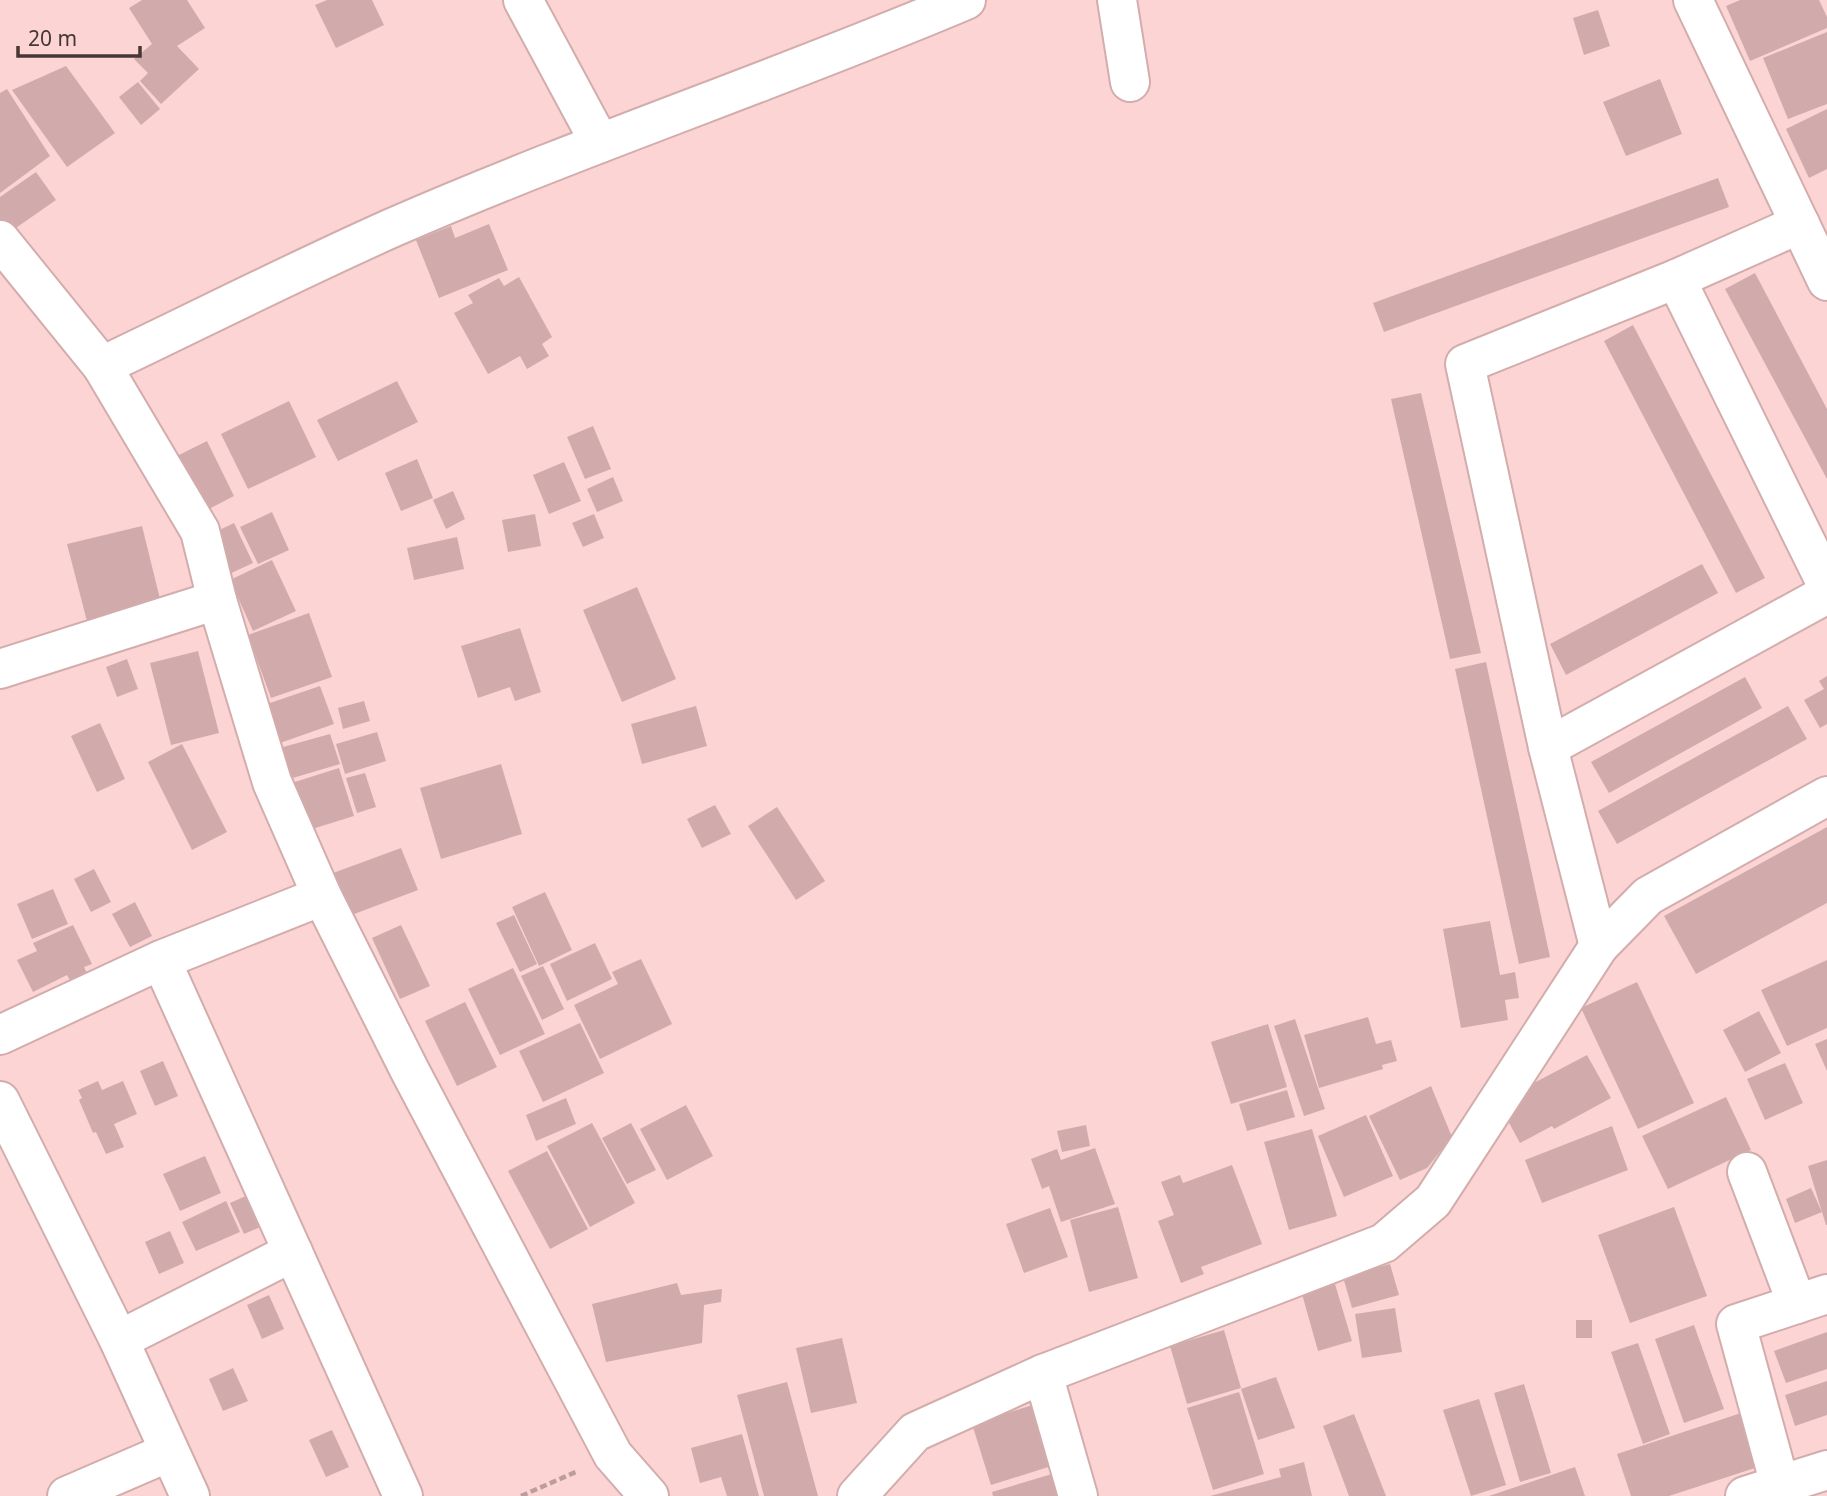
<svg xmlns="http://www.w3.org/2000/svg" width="1827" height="1496" font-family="'Noto Sans',sans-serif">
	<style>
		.building { fill: #d1abab }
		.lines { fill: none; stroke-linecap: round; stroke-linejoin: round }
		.minor-casing { stroke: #d3acac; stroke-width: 42 }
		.path { stroke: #bc9d9d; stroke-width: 4.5; stroke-dasharray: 7 3.5; stroke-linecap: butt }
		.minor { stroke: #fff; stroke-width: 38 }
	</style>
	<rect width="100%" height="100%" fill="#fcd4d4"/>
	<g class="building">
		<path d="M142 0H187L205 28 177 46 199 69 161 104 140 81 148 73 134 59 152 44 129 8Z"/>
		<path d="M327 0H372L384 25 336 48 315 5Z"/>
		<path d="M1740 0H1819L1827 17V28L1750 61 1726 6Z"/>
		<path d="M1598 10 1610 46 1584 55 1573 18Z"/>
		<path d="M1827 32V104L1788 119 1763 58Z"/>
		<path d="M66 66 115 133 67 167 12 90Z"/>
		<path d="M1660 79 1682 134 1626 156 1603 102Z"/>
		<path d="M138 82 160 109 141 125 119 97Z"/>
		<path d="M7 89 50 156 0 193V93Z"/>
		<path d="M1827 109V169L1809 178 1786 129Z"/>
		<path d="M36 172 56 200 10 232 0 219V197Z"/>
		<path d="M1718 178 1729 207 1384 332 1373 303Z"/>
		<path d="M489 224 508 270 439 298 416 240 451 226 455 238Z"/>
		<path d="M1755 273 1827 409V479L1725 289Z"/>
		<path d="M519 277 552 337 542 344 549 356 527 369 520 356 488 374 454 313 473 303 468 295 499 278 504 286Z"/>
		<path d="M1633 325 1765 578 1736 593 1604 341Z"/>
		<path d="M397 381 418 422 338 461 317 420Z"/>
		<path d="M1421 393 1481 653 1450 659 1391 399Z"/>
		<path d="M289 401 316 457 248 489 221 434Z"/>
		<path d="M593 426 611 469 585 479 567 437Z"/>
		<path d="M207 441 234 496 203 512 175 457Z"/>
		<path d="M417 459 433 498 401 511 385 473Z"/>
		<path d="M564 462 581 501 549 514 533 475Z"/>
		<path d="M613 477 623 501 597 512 587 489Z"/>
		<path d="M453 491 465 519 446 529 433 500Z"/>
		<path d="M272 512 289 550 258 564 240 527Z"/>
		<path d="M535 514 541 546 508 552 502 520Z"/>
		<path d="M594 514 604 538 583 547 572 523Z"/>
		<path d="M234 523 253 563 227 575 209 535Z"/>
		<path d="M142 526 163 611 89 629 67 544Z"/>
		<path d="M457 537 464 569 414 580 407 548Z"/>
		<path d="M272 560 296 611 253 631 230 580Z"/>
		<path d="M1702 564 1718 593 1566 675 1550 644Z"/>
		<path d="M637 587 676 679 622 702 583 610Z"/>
		<path d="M309 613 332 677 271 698 248 635Z"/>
		<path d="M520 628 541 692 515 701 510 687 478 698 461 646Z"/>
		<path d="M198 651 219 733 171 745 150 663Z"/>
		<path d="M127 659 138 689 117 697 106 667Z"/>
		<path d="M1486 662 1550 957 1519 964 1455 669Z"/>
		<path d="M1827 676V724L1820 728 1804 700 1824 689 1819 681Z"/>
		<path d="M1745 677 1762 708 1609 793 1591 762Z"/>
		<path d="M320 686 334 724 280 743 267 704Z"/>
		<path d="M364 701 370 721 343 729 338 708Z"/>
		<path d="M696 706 707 746 642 764 631 724Z"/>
		<path d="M1788 706 1807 739 1617 844 1598 811Z"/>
		<path d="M100 723 125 779 97 792 71 736Z"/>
		<path d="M377 732 386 761 345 774 336 744Z"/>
		<path d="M330 734 340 764 286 780 276 749Z"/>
		<path d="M182 744 227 832 192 850 148 762Z"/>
		<path d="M501 764 522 834 441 859 420 788Z"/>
		<path d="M339 768 354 816 296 834 282 786Z"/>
		<path d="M365 773 376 807 357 813 346 778Z"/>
		<path d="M715 805 731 834 702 848 687 819Z"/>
		<path d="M777 807 825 881 796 900 748 826Z"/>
		<path d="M1827 827V903L1696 974 1664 916Z"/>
		<path d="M401 848 418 890 341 919 325 876Z"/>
		<path d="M94 869 111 902 91 912 74 879Z"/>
		<path d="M53 889 68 924 32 939 17 904Z"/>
		<path d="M545 892 572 950 539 966 512 907Z"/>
		<path d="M135 902 152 936 130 947 112 914Z"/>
		<path d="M514 915 537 964 520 972 496 923Z"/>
		<path d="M1490 921 1500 975 1515 972 1519 998 1505 1000 1508 1020 1461 1028 1443 929Z"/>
		<path d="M73 925 92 964 84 967 94 987 78 995 67 975 33 992 17 960 37 951 33 943Z"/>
		<path d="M401 925 430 986 400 999 372 938Z"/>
		<path d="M595 943 612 979 567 1001 550 964Z"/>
		<path d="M641 959 672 1024 600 1059 574 1005 618 984 612 972Z"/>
		<path d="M1827 960V1028L1787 1046 1761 990Z"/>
		<path d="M543 966 564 1009 542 1020 521 976Z"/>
		<path d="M513 968 545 1034 500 1055 468 989Z"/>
		<path d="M1637 982 1694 1103 1638 1129 1581 1008Z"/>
		<path d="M465 1002 497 1067 457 1086 425 1021Z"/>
		<path d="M1759 1011 1781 1053 1745 1072 1723 1030Z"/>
		<path d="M1368 1017 1376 1044 1391 1040 1397 1061 1382 1065 1383 1069 1319 1088 1304 1035Z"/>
		<path d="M1295 1019 1325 1109 1304 1116 1274 1026Z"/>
		<path d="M580 1023 604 1073 543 1102 519 1051Z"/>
		<path d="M1268 1024 1287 1087 1231 1104 1211 1042Z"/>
		<path d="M1827 1039V1071L1815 1044Z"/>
		<path d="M1587 1055 1611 1098 1554 1129 1552 1126 1520 1143 1507 1119 1530 1085Z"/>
		<path d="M163 1061 178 1096 155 1106 140 1071Z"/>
		<path d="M1785 1063 1803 1103 1765 1120 1747 1079Z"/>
		<path d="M98 1081 102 1090 123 1081 137 1114 114 1124 124 1147 106 1154 96 1132 93 1133 79 1100 82 1098 78 1090Z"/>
		<path d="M1431 1086 1452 1137 1427 1168 1400 1180 1369 1116Z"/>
		<path d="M1287 1090 1295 1117 1247 1131 1239 1104Z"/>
		<path d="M1726 1097 1751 1150 1668 1189 1642 1136Z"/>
		<path d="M566 1098 576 1124 536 1141 526 1115Z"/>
		<path d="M686 1105 713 1156 667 1180 640 1129Z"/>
		<path d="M1366 1115 1393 1176 1344 1197 1318 1136Z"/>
		<path d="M592 1123 635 1203 590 1227 547 1146Z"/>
		<path d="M631 1123 656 1170 627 1184 602 1138Z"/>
		<path d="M1086 1125 1090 1146 1062 1152 1057 1131Z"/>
		<path d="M1612 1126 1628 1170 1542 1203 1525 1160Z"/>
		<path d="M1312 1129 1337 1216 1289 1230 1264 1142Z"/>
		<path d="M1095 1148 1115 1204 1061 1222 1049 1186 1042 1189 1031 1159 1057 1149 1061 1160Z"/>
		<path d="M547 1151 588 1229 550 1249 508 1171Z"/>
		<path d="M205 1156 221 1193 180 1211 163 1174Z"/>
		<path d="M1827 1160V1225H1826L1808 1166Z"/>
		<path d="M1232 1165 1262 1244 1201 1267 1204 1274 1181 1283 1158 1221 1174 1215 1161 1182 1180 1175 1183 1183Z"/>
		<path d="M1811 1188 1822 1212 1795 1223 1786 1199Z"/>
		<path d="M257 1191 272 1222 244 1234 230 1203Z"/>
		<path d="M226 1201 240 1232 196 1251 182 1222Z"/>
		<path d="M1118 1207 1138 1278 1089 1292 1070 1220Z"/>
		<path d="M1674 1207 1707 1296 1630 1323 1598 1235Z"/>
		<path d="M1050 1208 1068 1257 1024 1273 1006 1224Z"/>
		<path d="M170 1231 184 1263 159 1274 145 1242Z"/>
		<path d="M1390 1264 1399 1295 1352 1308 1343 1277Z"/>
		<path d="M677 1283 681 1295 722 1289 721 1302 704 1305 702 1343 606 1362 592 1304Z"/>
		<path d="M1335 1284 1352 1341 1318 1351 1302 1294Z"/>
		<path d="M269 1295 284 1329 262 1339 247 1305Z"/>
		<path d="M1395 1308 1402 1352 1362 1358 1355 1314Z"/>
		<rect x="1576" y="1320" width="16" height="18"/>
		<path d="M1694 1325 1724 1409 1684 1423 1655 1339Z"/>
		<path d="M1224 1330 1241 1388 1187 1404 1170 1346Z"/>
		<path d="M1827 1332V1369L1786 1383 1774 1351Z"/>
		<path d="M842 1338 857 1403 811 1413 796 1348Z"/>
		<path d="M1638 1343 1670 1434 1643 1444 1611 1352Z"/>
		<path d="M233 1368 248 1401 223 1411 209 1379Z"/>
		<path d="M1276 1377 1295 1428 1258 1440 1241 1389Z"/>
		<path d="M1827 1381V1415L1795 1426 1785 1395Z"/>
		<path d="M787 1382 818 1496H764L737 1395Z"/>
		<path d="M1524 1384 1551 1473 1520 1482 1494 1393Z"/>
		<path d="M1239 1392 1264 1474 1213 1490 1187 1408Z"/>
		<path d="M1479 1399 1506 1485 1471 1496 1443 1410Z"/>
		<path d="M1042 1402 1061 1463 991 1485 972 1424Z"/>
		<path d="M1741 1413 1758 1467 1669 1496H1631L1617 1454Z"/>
		<path d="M1354 1414 1386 1496H1349L1323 1426Z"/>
		<path d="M332 1430 349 1467 326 1477 309 1440Z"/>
		<path d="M742 1434 759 1496H727L721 1477 700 1483 691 1448Z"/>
		<path d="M1304 1462 1312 1496H1210L1281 1477 1279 1469Z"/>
		<path d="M1575 1467 1585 1496H1489Z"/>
		<path d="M1062 1471 1069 1496H993L992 1492Z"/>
	</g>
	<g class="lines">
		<g class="minor-casing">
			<g id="minor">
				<path d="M523 0 600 143"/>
				<path d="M1117 0 1130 82"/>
				<path d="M1693 0 1827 281"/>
				<path d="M0 240 102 366 200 531 217 600 272 782 322 896 410 1071 613 1455 649 1496"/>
				<path d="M1676 279 1827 585"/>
				<path d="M102 366C199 320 295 271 394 227 582 145 777 80 966 0"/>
				<path d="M0 669 217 600"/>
				<path d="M1548 747 1827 594"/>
				<path d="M1599 946 1548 747 1465 364 1676 279 1800 224"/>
				<path d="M161 960 403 1496"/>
				<path d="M0 1035 161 960 322 896"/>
				<path d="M0 1101 119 1340 190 1496"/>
				<path d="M1747 1172 1797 1304"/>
				<path d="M119 1340 293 1252"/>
				<path d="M1043 1374 1078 1496"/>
				<path d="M1780 1485 1736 1324 1827 1294"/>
				<path d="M67 1496 169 1452"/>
				<path d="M857 1496 915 1432 1043 1374 1384 1243 1433 1201 1599 946 1648 896 1827 796"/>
				<path d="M1745 1496 1827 1470"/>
			</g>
		</g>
		<path class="path" d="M521 1496 578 1471"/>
		<use href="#minor" class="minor"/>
	</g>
	<path d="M18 46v10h122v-10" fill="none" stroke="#463636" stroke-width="3.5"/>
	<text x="28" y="46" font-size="21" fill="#463636" stroke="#fcd4d4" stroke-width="5" paint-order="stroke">20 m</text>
</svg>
